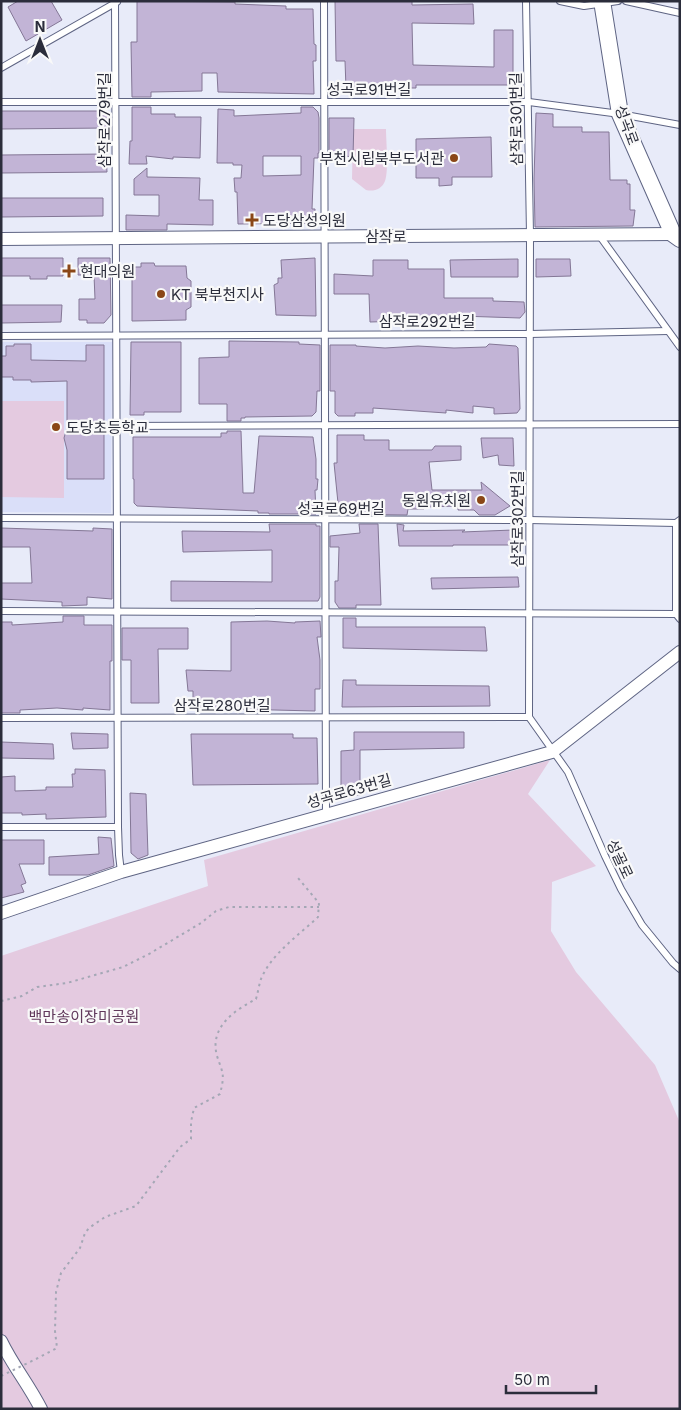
<svg xmlns="http://www.w3.org/2000/svg" width="681" height="1410" font-family="Inter,'Noto Sans KR',sans-serif">
	<style>
		.built { fill: #dadff9 }
		.green { fill: #e4cae0 }
		.building { fill: #c2b4d6; stroke: #847796; fill-rule: evenodd }
		.lines { fill: none; stroke-linecap: round; stroke-linejoin: round }
		.service-casing { stroke: #5e6483; stroke-width: 8 }
		.minor-casing { stroke: #5e6483; stroke-width: 14 }
		.tertiary-casing { stroke: #5e6483; stroke-width: 18 }
		.path { stroke: #a4a7b5; stroke-width: 2; stroke-dasharray: 2.5 4; stroke-linecap: butt }
		.service { stroke: #fff; stroke-width: 6 }
		.minor { stroke: #fff; stroke-width: 12 }
		.tertiary { stroke: #fff; stroke-width: 16 }
		.path-bridge { stroke: #a4a7b5; stroke-width: 2; stroke-dasharray: 2.5 4; stroke-linecap: butt }
		.poi-dot { fill: #8a4717; stroke: #f9f9f9; stroke-width: 2 }
		.labels { text-anchor: middle; dominant-baseline: central; stroke-width: 4.5; stroke-linejoin: round; paint-order: stroke }
		.street-label { font-size: 15px; fill: #2b2d3b; stroke: #f9f9f9 }
		.poi-label { font-size: 15px; fill: #2b2d3b; stroke: #f9f9f9; text-anchor: start }
		.park-label { font-size: 15px; fill: #61395c; stroke: #f9f9f9 }
	</style>
	<rect width="100%" height="100%" fill="#e8ebf9"/>
	<path class="built" d="M1 342H112L111 513 1 512Z"/>
	<g class="green">
		<path d="M353 129H386C386 141 389 171 385 181 382 189 374 192 366 190L352 179Z"/>
		<path d="M1 401H64V498L1 497Z"/>
		<path d="M550 760 528 794 596 866 552 882 551 931 576 972 655 1065 680 1123V1409H1V956L208 886 204 860Z"/>
	</g>
	<g class="building">
		<path d="M18 1H51L62 20 26 41 8 7Z"/>
		<path d="M137 1 235 2V4L286 6V9H313L314 44 316 45V61H313L314 94 218 92 217 73H202V91L151 92V97H132L131 42H137Z"/>
		<path d="M335 1H412V5L473 4 474 24 412 23 413 65 494 67V30H513V85H416V88H346L345 61H336Z"/>
		<path d="M132 107H151V114H175V117H201L200 158 173 157V159L146 156 147 164H129L130 141H132Z"/>
		<path d="M301 107H313L318 112 319 118V153H318V158H314L312 209H315V223L238 224 237 192H235L234 178H241L242 165H233V163H217L218 109 234 110V116L301 113ZM263 156H301V175L263 176Z"/>
		<path d="M1 111H107L108 128 1 129Z"/>
		<path d="M536 113 553 114V127H582V132H609L610 180H627V184H630V210H635L633 226 535 227 534 179Z"/>
		<path d="M329 118H354L353 157 329 154Z"/>
		<path d="M491 137 492 177H452V185L439 186V178H416V139Z"/>
		<path d="M106 154 107 172 1 173V155Z"/>
		<path d="M147 168V177L200 178 199 200H213V225L167 224V230H126V215L159 216V195H134V179Z"/>
		<path d="M1 198H103V216L1 217Z"/>
		<path d="M1 258H63V276H47V279H30V276H1Z"/>
		<path d="M78 258H110L111 315 104 323H87V320H79V299H95L94 275H78Z"/>
		<path d="M315 258 316 316 276 315 274 285 278 283V278H282L281 260Z"/>
		<path d="M518 259V277H451L450 260Z"/>
		<path d="M536 259H570L571 276 536 277Z"/>
		<path d="M373 260H408V269H444V298H493V301L524 302 525 312 520 318 460 316V319L403 318V321L370 322 369 294H334V274L373 276Z"/>
		<path d="M141 263H154L155 266H186L187 278 191 281V307L186 310V320L132 321V267H141Z"/>
		<path d="M1 305H62L61 322 1 323Z"/>
		<path d="M229 341 299 342V344L320 345V391H317L316 412 312 416 245 417V418H241V421H227V404H199V358L229 357Z"/>
		<path d="M131 342H181V412H144V415H130Z"/>
		<path d="M14 344H31V360L86 361V345H104V479H67V450L64 438 67 427V381L31 382V380H13V377H1V356H6V346H14Z"/>
		<path d="M489 344 516 346 518 348 520 409 517 413 494 414V408L473 406V413L446 410V413L373 408V413H355V416H338L335 413V391H330V345H356V346L385 348 418 346 454 348 486 347Z"/>
		<path d="M227 431H241L243 493H254L259 436 313 437 316 459V479H318L317 490H315L316 514H269V513H258V511L137 506 134 503V479H133V437H221V433H227Z"/>
		<path d="M337 435H364V440H389V450H432L435 446H461V460L429 462 432 490H482L481 482 510 506 495 515H479L474 510H458V506L424 507V509H408L407 515 336 514V503H338L334 463H337Z"/>
		<path d="M481 438H513L514 466 499 465 498 455 483 458Z"/>
		<path d="M269 524H316V526H320V597L318 601H171V581L272 582V550L183 552 182 531 270 532Z"/>
		<path d="M359 524H378L381 605H356V608H339L335 602V581H338L339 547H330V536L360 533Z"/>
		<path d="M397 524 404 525 403 531 465 530 462 532 513 530 514 545H453V546H399Z"/>
		<path d="M1 528 93 531V528L112 529V599L87 597V605L62 606V602L1 599V583H32L30 547H1Z"/>
		<path d="M518 577 519 587 432 589 431 578Z"/>
		<path d="M63 616H84V625H112V661H110V710L83 708V710L57 708 20 710V713H1V622H12V625L63 622Z"/>
		<path d="M343 618H356V627H485L487 651 343 648Z"/>
		<path d="M267 621 295 623V622L320 621 321 637H317L320 660V689H315V711L193 708V691H188L186 670 231 671V622Z"/>
		<path d="M122 628H188V649H158L159 703H131V660H122Z"/>
		<path d="M343 680H356V685L489 686 490 706 342 707Z"/>
		<path d="M354 732H464V748L360 750V795H341V751L354 750Z"/>
		<path d="M71 733 108 734V748L73 749Z"/>
		<path d="M191 734H293V738H317L318 784 193 785Z"/>
		<path d="M1 742 53 744 54 759 1 758Z"/>
		<path d="M75 769 105 770 106 817 46 819V814L22 815V813H1V777L15 776V791L46 790V787H73L72 774H75Z"/>
		<path d="M130 793 146 794 148 855 138 859 131 853Z"/>
		<path d="M98 837 111 838 114 866 88 875H49V857L99 854Z"/>
		<path d="M1 840H44V864H19L26 883 21 885 24 892 1 898Z"/>
	</g>
	<g class="lines">
		<g class="service-casing">
			<g id="service">
				<path d="M115 1 118 827 119 855 121 872"/>
				<path d="M324 1 326 815"/>
				<path d="M526 1 530 235 529 717 568 772 605 856 621 889 642 925 673 963 680 969"/>
				<path d="M560 1 584 6 618 1"/>
				<path d="M626 1 680 13"/>
				<path d="M1 68 117 2"/>
				<path d="M1 102H529L620 114 680 125"/>
				<path d="M599 235 680 347"/>
				<path d="M1 336 530 334 668 331"/>
				<path d="M118 426 680 424"/>
				<path d="M1 518 529 520 676 523 680 520"/>
				<path d="M676 523V614"/>
				<path d="M1 611 676 614 680 619"/>
				<path d="M1 718 529 717"/>
				<path d="M1 827H118"/>
			</g>
		</g>
		<g class="minor-casing">
			<g id="minor">
				<path d="M1 239 673 234"/>
				<path d="M1 913 121 872 552 752 680 652"/>
				<path d="M1 1341C13 1366 29 1385 41 1409"/>
			</g>
		</g>
		<g class="tertiary-casing">
			<path id="tertiary" d="M602 1 620 114 673 234 680 239"/>
		</g>
		<g class="path">
			<path d="M1 1001 22 996 37 987 67 983 123 967 149 954 201 923 216 911 229 907H319"/>
			<path d="M36 1359 57 1348 55 1331 56 1292 61 1273 80 1248 85 1233 89 1228 105 1217 136 1206 180 1147 191 1139V1122L194 1108 220 1094C225 1074 223 1074 217 1056 209 1027 235 1010 256 999 258 992 259 985 261 979 272 953 298 936 318 917L319 903 298 878"/>
		</g>
		<use href="#service" class="service"/>
		<use href="#minor" class="minor"/>
		<use href="#tertiary" class="tertiary"/>
		<path class="path-bridge" d="M1 1376 36 1359"/>
	</g>
	<g class="poi-dot">
		<circle cx="454" cy="158" r="5"/>
		<path d="M249.5 212.5h5v5h5v5h-5v5h-5v-5h-5v-5h5z"/>
		<path d="M66.5 263.5h5v5h5v5h-5v5h-5v-5h-5v-5h5z"/>
		<circle cx="161" cy="294" r="5"/>
		<circle cx="56" cy="427" r="5"/>
		<circle cx="481" cy="500" r="5"/>
	</g>
	<g class="labels">
		<g class="street-label">
			<text x="369" y="89">성곡로91번길</text>
			<text transform="translate(516 119) rotate(-91)">삼작로301번길</text>
			<text transform="translate(104 120) rotate(-90)">삼작로279번길</text>
			<text transform="translate(627 125) rotate(70)">성곡로</text>
			<text x="386" y="236">삼작로</text>
			<text x="427" y="321">삼작로292번길</text>
			<text x="341" y="508">성곡로69번길</text>
			<text transform="translate(517 519) rotate(-90)">삼작로302번길</text>
			<text x="222" y="705">삼작로280번길</text>
			<text transform="translate(349 791) rotate(-16)">성곡로63번길</text>
			<text transform="translate(620 859) rotate(65)">성골로</text>
		</g>
		<g class="poi-label">
			<text x="444" y="158" text-anchor="end">부천시립북부도서관</text>
			<text x="263" y="220">도당삼성의원</text>
			<text x="80" y="271">현대의원</text>
			<text x="171" y="294">KT 북부천지사</text>
			<text x="66" y="427">도당초등학교</text>
			<text x="471" y="500" text-anchor="end">동원유치원</text>
		</g>
		<g class="park-label">
			<text x="84" y="1016">백만송이장미공원</text>
		</g>
	</g>
	<rect width="681" height="1410" fill="none" stroke="#2b2d3b" stroke-width="5"/>
	<g transform="translate(40 40)" stroke="#f9f9f9" stroke-width="4" paint-order="stroke">
	<path d="M0-4L9 19L0 12L-9 19Z" fill="#2b2d3b"/>
	<text y="-8" font-size="14" font-weight="bold" text-anchor="middle" fill="#2b2d3b">N</text>
	</g>
	<path d="M506 1385v8h90v-8" fill="none" stroke="#2b2d3b" stroke-width="2.5"/>
	<text x="514" y="1385" font-size="15" fill="#2b2d3b" stroke="#f9f9f9" stroke-width="4" paint-order="stroke">50 m</text>
</svg>
